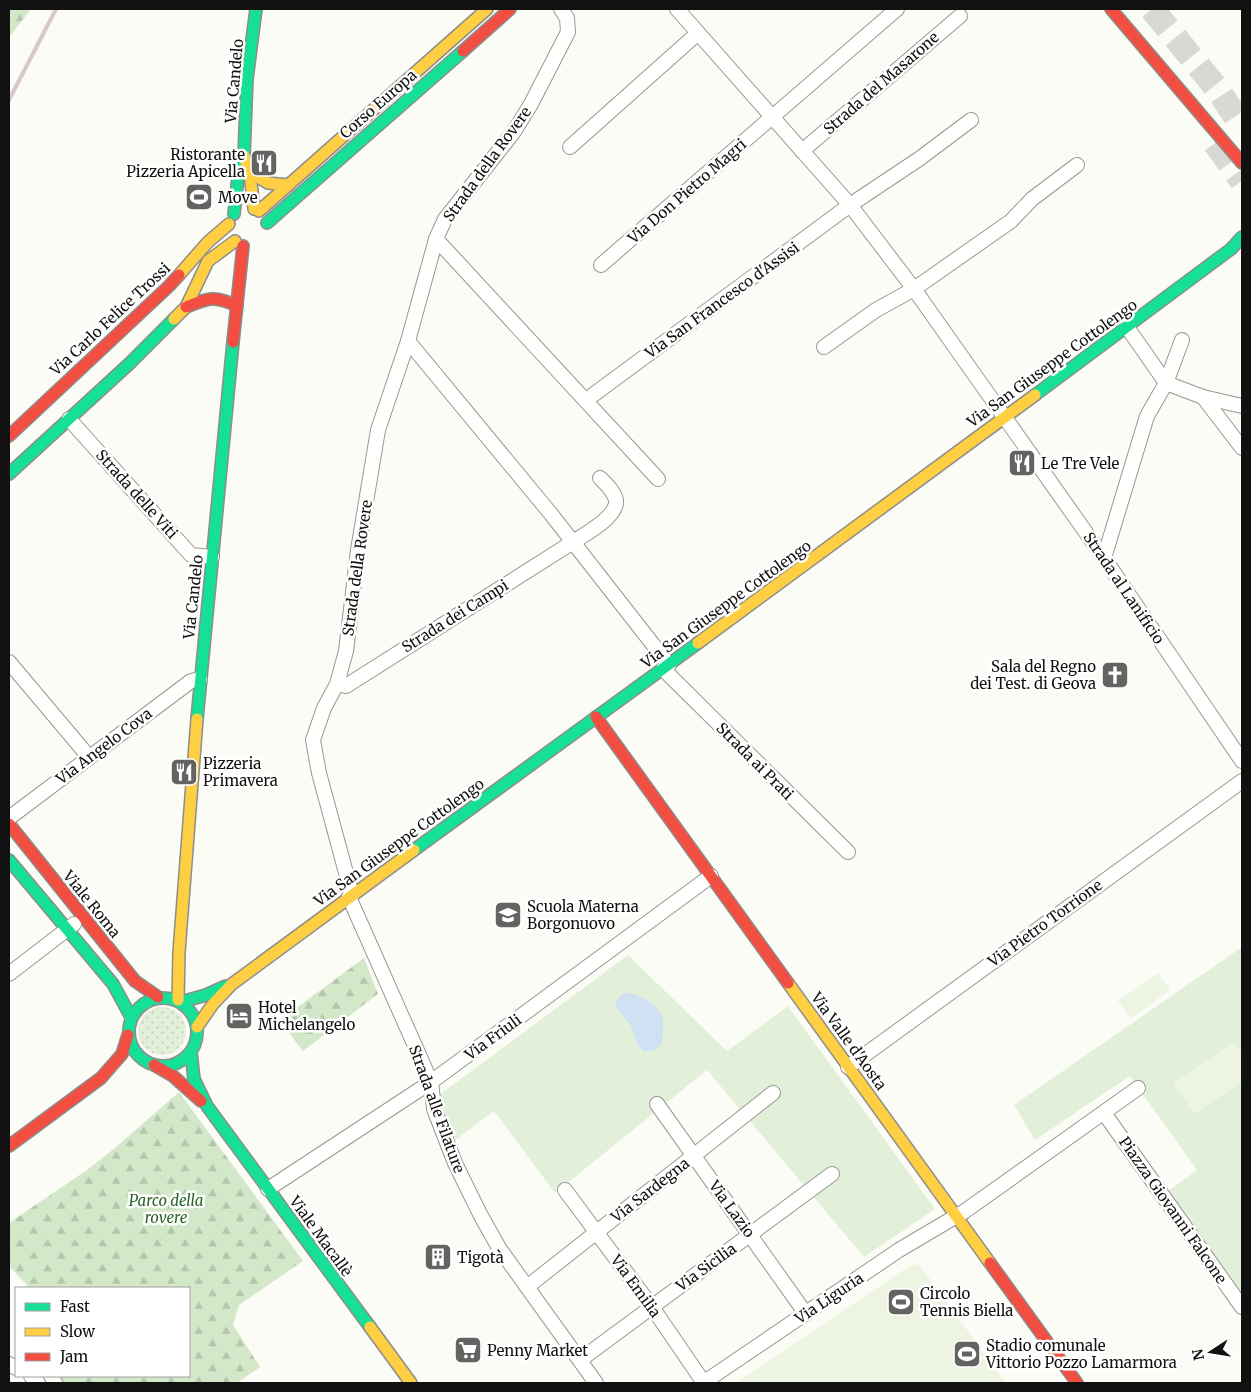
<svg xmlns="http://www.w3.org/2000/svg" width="1251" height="1392" font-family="Merriweather,serif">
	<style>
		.grass { fill: url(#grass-dots) }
		.forest { fill: url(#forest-firs) }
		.park { fill: #e3f0d9 }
		.pitch { fill: #edf5e2 }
		.water { fill: #d0e1f4 }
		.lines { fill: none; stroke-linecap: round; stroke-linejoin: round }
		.highway-tunnel { stroke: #d9d9d4; stroke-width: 25; stroke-dasharray: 25 12; stroke-linecap: butt }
		.street-casing { stroke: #979795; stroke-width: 16 }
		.fast-casing { stroke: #8d8d8b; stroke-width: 14 }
		.slow-casing { stroke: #8d8d8b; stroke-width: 14 }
		.jam-casing { stroke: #8d8d8b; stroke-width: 14 }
		.street { stroke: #fffffe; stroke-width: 14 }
		.fast { stroke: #16e098; stroke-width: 11 }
		.slow { stroke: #ffcf43; stroke-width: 11 }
		.jam { stroke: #f24e42; stroke-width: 11 }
		.rail { stroke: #d7c9c7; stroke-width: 4 }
		.labels { text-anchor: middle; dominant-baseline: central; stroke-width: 5; stroke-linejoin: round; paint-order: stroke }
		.street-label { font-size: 15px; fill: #111; stroke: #fff }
		.poi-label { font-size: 15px; fill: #111; stroke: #fff; text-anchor: start }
		.park-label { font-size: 15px; font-style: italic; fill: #286425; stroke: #fff }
	</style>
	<defs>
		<pattern id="grass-dots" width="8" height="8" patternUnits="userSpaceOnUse" patternTransform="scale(1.25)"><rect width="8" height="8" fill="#e3f0d9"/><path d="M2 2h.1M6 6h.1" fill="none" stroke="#c2cdb9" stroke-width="1.8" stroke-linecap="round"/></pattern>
		<pattern id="forest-firs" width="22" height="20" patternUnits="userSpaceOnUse" patternTransform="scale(1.25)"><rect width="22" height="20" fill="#d3e8c8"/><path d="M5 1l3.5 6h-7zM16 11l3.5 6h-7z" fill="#b4c6ab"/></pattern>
	</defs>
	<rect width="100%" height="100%" fill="#fcfcf7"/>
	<circle class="grass" cx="162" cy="1031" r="24"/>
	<g class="forest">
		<path d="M9 9H31L11 35 9 33Z"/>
		<path d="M364 958 378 994 303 1051 280 1020Z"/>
		<path d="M179 1092 303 1261 239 1305 233 1325 260 1367 237 1383H63L58 1376H189V1288H25L27 1285 9 1266V1223L87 1170 115 1148Z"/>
	</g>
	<g class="park">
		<path d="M1242 947V1299L1167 1192 1197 1170 1130 1076 1035 1140 1014 1105Z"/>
		<path d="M628 955 727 1051 788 1006 935 1209 864 1257 707 1070 555 1193 494 1111 454 1141 435 1098Z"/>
	</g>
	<g class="pitch">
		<path d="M1158 973 1170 990 1131 1019 1118 1001Z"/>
		<path d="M1234 1042 1242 1053V1082L1195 1114 1173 1083Z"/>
		<path d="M916 1264 921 1267 1006 1383H736L911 1265Z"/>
	</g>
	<path class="water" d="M628 993C641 996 657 1002 662 1017 665 1024 662 1036 662 1044L654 1050 644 1052 638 1046 630 1024 615 1007C617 998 619 995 628 993Z"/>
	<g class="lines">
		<g class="highway-tunnel">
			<path d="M1152 9 1218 90 1242 126"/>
			<path d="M1215 143 1242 181"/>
		</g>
		<g class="street-casing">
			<g id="street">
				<path d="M677 9 850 205 914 289 1104 558 1242 761"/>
				<path d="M570 147 698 33"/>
				<path d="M802 151 960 16"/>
				<path d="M436 239 658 479"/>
				<path d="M601 265 897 9"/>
				<path d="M1127 327 1166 383 1203 397 1242 448"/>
				<path d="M408 341 551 514 669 665"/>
				<path d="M824 347 876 310 914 289 1011 221 1032 199 1077 165"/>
				<path d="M593 395 850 205 919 159 971 120"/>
				<path d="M1203 397 1242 406"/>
				<path d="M69 419 191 555 212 557"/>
				<path d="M1104 558 1147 416 1166 383 1182 340"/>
				<path d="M9 662 89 757"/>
				<path d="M663 669 848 852"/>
				<path d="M337 684 346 686 573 542C585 534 618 517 616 500 614 491 606 484 600 478"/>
				<path d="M9 818 191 681 200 679"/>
				<path d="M352 895 319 773 313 740 324 708 337 684 346 651 358 550 378 430 408 341 436 239 445 219 513 133 531 104 568 32 567 18 561 9"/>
				<path d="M349 897 431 1082 434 1109 455 1163 480 1214 499 1248 596 1383"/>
				<path d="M9 974 74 924"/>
				<path d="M848 1067 1242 781"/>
				<path d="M657 1104 806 1314"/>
				<path d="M1104 1113 1242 1307"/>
				<path d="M268 1189 431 1082 711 876"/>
				<path d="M565 1190 652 1307 704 1383"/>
				<path d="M527 1287 773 1093"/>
				<path d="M580 1360 832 1174"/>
				<path d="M9 1364 16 1368"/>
				<path d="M31 1376 38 1383"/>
				<path d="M703 1383 899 1250 965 1211 1138 1088"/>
			</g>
		</g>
		<g class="fast-casing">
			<g id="fast">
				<path d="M234 214 239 168 244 156 247 79 256 9"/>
				<path d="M267 223 463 51"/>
				<path d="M1035 395 1231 249 1242 237"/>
				<path d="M9 474 129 364 174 319"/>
				<path d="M197 719 233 342"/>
				<path d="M414 850 698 643"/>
				<path d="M9 860 113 984 131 1017"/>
				<circle cx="163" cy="1032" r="34"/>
				<path d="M181 1002 206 995 226 986"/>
				<path d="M191 1052 194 1079 207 1106 370 1327"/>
			</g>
		</g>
		<g class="slow-casing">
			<g id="slow">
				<path d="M244 156 250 174 254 209"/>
				<path d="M250 172 268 183 288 185"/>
				<path d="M259 211 487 9"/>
				<path d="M179 275 208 242 229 224"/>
				<path d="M174 319 186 307 208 261 235 241"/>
				<path d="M698 643 1035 395"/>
				<path d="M788 983 990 1263"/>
				<path d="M178 1000 179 952 197 719"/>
				<path d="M197 1027 213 1004 232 984 414 850"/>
				<path d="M370 1327 411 1383"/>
			</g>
		</g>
		<g class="jam-casing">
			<g id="jam">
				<path d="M1111 9 1242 163"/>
				<path d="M463 51 510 9"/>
				<path d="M186 307C208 298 215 295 237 306"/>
				<path d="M233 342 243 246"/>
				<path d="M9 436 169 286 179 275"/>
				<path d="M596 717 788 983"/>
				<path d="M9 824 135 981 158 997"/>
				<path d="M154 1065 173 1076 201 1101"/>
				<path d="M9 1146 101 1078 122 1054 128 1035"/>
				<path d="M990 1263 1077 1383"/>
			</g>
		</g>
		<use href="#street" class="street"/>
		<use href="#fast" class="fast"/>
		<use href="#slow" class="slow"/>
		<use href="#jam" class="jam"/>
		<path class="rail" d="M9 100 56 9"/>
	</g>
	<defs>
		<g id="restaurant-square" transform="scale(1.4375)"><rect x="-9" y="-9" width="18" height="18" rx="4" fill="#636362" stroke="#fff"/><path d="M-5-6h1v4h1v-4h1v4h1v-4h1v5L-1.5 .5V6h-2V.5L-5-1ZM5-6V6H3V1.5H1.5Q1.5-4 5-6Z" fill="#fff"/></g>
		<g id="stadium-square" transform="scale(1.4375)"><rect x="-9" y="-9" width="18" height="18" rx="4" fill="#636362" stroke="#fff"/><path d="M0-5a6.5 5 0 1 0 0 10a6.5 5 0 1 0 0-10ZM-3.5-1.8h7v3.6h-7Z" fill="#fff"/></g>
		<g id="church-square" transform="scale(1.4375)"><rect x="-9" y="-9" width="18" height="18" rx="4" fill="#636362" stroke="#fff"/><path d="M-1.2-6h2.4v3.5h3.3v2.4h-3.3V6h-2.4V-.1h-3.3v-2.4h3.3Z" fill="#fff"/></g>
		<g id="school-square" transform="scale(1.4375)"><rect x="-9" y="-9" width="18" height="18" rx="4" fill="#636362" stroke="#fff"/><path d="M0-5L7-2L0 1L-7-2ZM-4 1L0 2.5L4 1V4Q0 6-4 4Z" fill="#fff"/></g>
		<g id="hotel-square" transform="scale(1.4375)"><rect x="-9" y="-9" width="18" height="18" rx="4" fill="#636362" stroke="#fff"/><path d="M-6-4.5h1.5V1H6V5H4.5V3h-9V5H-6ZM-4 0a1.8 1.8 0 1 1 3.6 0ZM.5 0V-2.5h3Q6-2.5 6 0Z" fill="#fff"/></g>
		<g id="building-square" transform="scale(1.4375)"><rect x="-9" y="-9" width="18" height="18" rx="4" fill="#636362" stroke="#fff"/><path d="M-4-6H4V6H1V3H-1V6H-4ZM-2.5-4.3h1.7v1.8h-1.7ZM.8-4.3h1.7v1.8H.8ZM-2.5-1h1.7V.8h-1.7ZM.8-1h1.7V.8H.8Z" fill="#fff"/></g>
		<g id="supermarket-square" transform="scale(1.4375)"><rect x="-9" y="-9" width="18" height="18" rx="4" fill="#636362" stroke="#fff"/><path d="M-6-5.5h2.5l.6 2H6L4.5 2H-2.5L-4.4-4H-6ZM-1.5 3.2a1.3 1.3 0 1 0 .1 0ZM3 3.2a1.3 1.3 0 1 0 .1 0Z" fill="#fff"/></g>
	</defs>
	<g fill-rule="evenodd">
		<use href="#restaurant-square" x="264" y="163"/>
		<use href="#stadium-square" x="199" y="197"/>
		<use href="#restaurant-square" x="1022" y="463"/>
		<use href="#church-square" x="1115" y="675"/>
		<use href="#restaurant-square" x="184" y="772"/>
		<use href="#school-square" x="508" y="915"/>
		<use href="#hotel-square" x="239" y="1016"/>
		<use href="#building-square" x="438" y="1257"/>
		<use href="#stadium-square" x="901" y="1302"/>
		<use href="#supermarket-square" x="468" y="1350"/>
		<use href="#stadium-square" x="967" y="1354"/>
	</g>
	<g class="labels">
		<g class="street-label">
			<text transform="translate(234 81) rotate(-85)">Via Candelo</text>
			<text transform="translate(881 83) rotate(-41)">Strada del Masarone</text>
			<text transform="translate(378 104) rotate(-41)">Corso Europa</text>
			<text transform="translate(487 164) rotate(-54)">Strada della Rovere</text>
			<text transform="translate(687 191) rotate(-41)">Via Don Pietro Magri</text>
			<text transform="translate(722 300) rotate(-36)">Via San Francesco d'Assisi</text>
			<text transform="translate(110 319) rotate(-43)">Via Carlo Felice Trossi</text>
			<text transform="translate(1052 363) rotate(-36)">Via San Giuseppe Cottolengo</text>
			<text transform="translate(137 494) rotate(48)">Strada delle Viti</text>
			<text transform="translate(357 568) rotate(-82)">Strada della Rovere</text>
			<text transform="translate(1124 588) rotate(56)">Strada al Lanificio</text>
			<text transform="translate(193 597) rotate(-84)">Via Candelo</text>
			<text transform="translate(726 604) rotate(-36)">Via San Giuseppe Cottolengo</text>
			<text transform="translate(455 616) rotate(-32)">Strada dei Campi</text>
			<text transform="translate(104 746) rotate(-37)">Via Angelo Cova</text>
			<text transform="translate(755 761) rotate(45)">Strada ai Prati</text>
			<text transform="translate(399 842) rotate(-36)">Via San Giuseppe Cottolengo</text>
			<text transform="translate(92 904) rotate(51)">Viale Roma</text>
			<text transform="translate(1045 923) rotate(-36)">Via Pietro Torrione</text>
			<text transform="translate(493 1037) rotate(-36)">Via Friuli</text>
			<text transform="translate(849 1041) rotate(54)">Via Valle d'Aosta</text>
			<text transform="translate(437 1109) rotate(70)">Strada alle Filature</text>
			<text transform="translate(650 1190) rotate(-38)">Via Sardegna</text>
			<text transform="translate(732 1209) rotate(54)">Via Lazio</text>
			<text transform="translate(1173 1210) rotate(55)">Piazza Giovanni Falcone</text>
			<text transform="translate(321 1236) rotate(54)">Viale Macallè</text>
			<text transform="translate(706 1267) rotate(-36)">Via Sicilia</text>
			<text transform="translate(636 1286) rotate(54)">Via Emilia</text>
			<text transform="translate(829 1298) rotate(-34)">Via Liguria</text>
		</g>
		<g class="poi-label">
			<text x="245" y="154" text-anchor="end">Ristorante<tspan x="245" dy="17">Pizzeria Apicella</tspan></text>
			<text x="218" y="197">Move</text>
			<text x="1041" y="463">Le Tre Vele</text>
			<text x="1096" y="666" text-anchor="end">Sala del Regno<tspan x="1096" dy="17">dei Test. di Geova</tspan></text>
			<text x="203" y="763">Pizzeria<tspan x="203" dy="17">Primavera</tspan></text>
			<text x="527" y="906">Scuola Materna<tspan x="527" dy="17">Borgonuovo</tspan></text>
			<text x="258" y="1007">Hotel<tspan x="258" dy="17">Michelangelo</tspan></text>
			<text x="457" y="1257">Tigotà</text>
			<text x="920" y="1293">Circolo<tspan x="920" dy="17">Tennis Biella</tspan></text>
			<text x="986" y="1345">Stadio comunale<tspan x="986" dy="17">Vittorio Pozzo Lamarmora</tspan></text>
			<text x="487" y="1350">Penny Market</text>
		</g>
		<g class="park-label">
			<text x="166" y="1200">Parco della<tspan x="166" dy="17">rovere</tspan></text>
		</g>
	</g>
	<rect width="1251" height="1392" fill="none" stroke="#111111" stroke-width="20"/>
	<rect x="15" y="1287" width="175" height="90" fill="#ffffff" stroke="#a0a0a0"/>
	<rect x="25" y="1303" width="25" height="8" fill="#16e098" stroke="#a0a0a0"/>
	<text x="60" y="1312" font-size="15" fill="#111111">Fast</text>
	<rect x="25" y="1328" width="25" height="8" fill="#ffcf43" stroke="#a0a0a0"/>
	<text x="60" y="1337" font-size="15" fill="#111111">Slow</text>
	<rect x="25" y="1353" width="25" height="8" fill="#f24e42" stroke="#a0a0a0"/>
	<text x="60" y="1362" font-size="15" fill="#111111">Jam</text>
	<g transform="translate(1211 1352) rotate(258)" stroke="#ffffff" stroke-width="4" paint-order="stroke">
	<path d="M0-4L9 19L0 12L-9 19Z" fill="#111111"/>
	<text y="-8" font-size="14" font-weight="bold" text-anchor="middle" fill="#111111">N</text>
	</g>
</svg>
